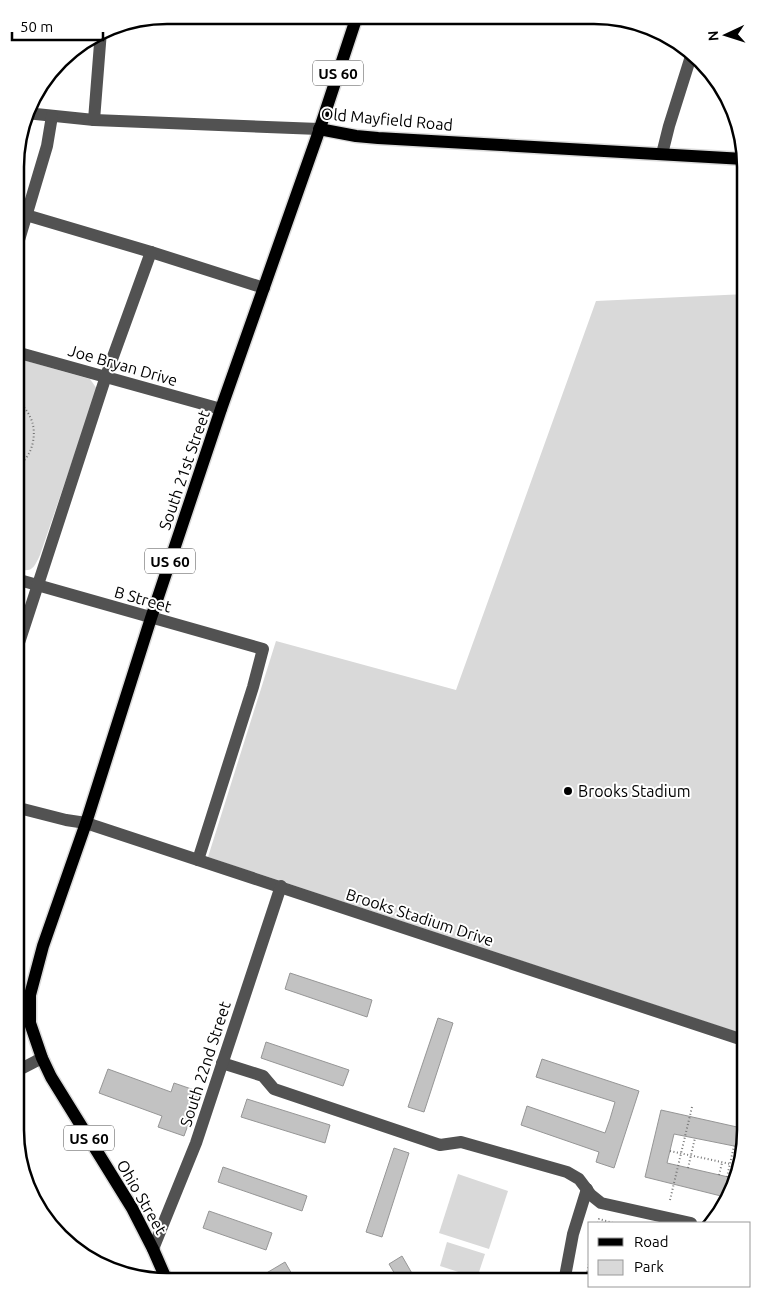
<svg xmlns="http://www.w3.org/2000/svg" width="761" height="1297" font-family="Ubuntu,sans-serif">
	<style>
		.green { fill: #d9d9d9 }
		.building { fill: #c2c2c2; stroke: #969696 }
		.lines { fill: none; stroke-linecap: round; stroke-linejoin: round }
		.major-casing { stroke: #dbdbdb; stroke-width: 15 }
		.path { stroke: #747474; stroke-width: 2; stroke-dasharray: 1 2.5; stroke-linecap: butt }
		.minor { stroke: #525252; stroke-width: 12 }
		.major { stroke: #000; stroke-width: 12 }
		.poi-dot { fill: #000; stroke: #fff; stroke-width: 2 }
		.labels { text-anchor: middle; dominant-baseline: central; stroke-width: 4; stroke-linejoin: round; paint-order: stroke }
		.shield { fill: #fff; stroke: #4c4c4c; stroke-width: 1 }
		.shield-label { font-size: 15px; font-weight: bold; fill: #000 }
		.street-label { font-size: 16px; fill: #000; stroke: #fff }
		.poi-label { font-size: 16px; fill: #000; stroke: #fff; text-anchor: start }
		.rim { fill: none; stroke: #000; stroke-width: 2.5 }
	</style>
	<rect width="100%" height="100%" fill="#fff"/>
	<g class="green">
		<path d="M746 294V1035L208 857 276 641 456 690 596 301Z"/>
		<path d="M16 358 90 379 97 389 40 555C33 570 32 572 16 569Z"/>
		<path d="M458 1174 508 1191 489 1249 439 1233Z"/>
		<path d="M447 1242 485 1254 477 1278 440 1266Z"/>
	</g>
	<g class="building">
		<path d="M290 973 372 1000 367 1017 285 989Z"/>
		<path d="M438 1018 453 1023 424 1112 408 1107Z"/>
		<path d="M266 1042 349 1070 343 1086 261 1058Z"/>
		<path d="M542 1059 639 1091 614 1168 596 1162 599 1152 521 1125 527 1106 605 1133 610 1119 615 1102 536 1077Z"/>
		<path d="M108 1069 171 1092 174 1083 200 1092 184 1136 158 1127 162 1116 99 1093Z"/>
		<path d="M247 1099 330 1125 325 1143 241 1117Z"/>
		<path d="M661 1110 746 1129 744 1148 674 1134 667 1163 737 1179 735 1188 729 1198 645 1177Z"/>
		<path d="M394 1148 409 1153 382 1237 366 1232Z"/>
		<path d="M223 1167 307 1196 302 1211 218 1182Z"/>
		<path d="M209 1211 272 1233 266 1250 203 1228Z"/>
		<path d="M402 1256 417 1282 399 1281 389 1264Z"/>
		<path d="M285 1262 293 1276 284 1281H253Z"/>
	</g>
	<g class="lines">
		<g class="major-casing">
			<g id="major">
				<path d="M319 129 356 136 378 138 744 159"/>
				<path d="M167 1281 153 1249 132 1208 51 1077 42 1058 30 1023V995L43 946 86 823 151 618 221 409 318 134 357 16"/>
			</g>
		</g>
		<g class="path">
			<path d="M16 466C31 459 36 439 33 425 31 415 23 405 16 398"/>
			<path d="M670 1151 740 1166"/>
			<path d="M688 1168 695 1138"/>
			<path d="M719 1175 722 1163"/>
			<path d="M727 1177 734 1146"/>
			<path d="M670 1200 692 1107"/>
			<path d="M598 1223 599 1219 613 1223"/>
			<path d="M585 1282 590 1259"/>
		</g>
		<g class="minor">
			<path d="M26 113 94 120 319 129"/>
			<path d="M94 120 101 31"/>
			<path d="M662 154 669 126 692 53"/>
			<path d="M26 215 151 252 264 288"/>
			<path d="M16 250 47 146 52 116"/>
			<path d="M16 352 221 409"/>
			<path d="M16 579 263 649 253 687 198 860"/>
			<path d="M16 652 106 376 151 252"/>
			<path d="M15 807 66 820 86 823 746 1041"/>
			<path d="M222 1063 263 1076 274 1089 440 1145 461 1142 567 1172 579 1179 591 1195 601 1203 691 1223"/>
			<path d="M15 1072 42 1058"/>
			<path d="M153 1249 196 1143 281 886"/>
			<path d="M564 1282 573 1234 587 1189"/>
		</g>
		<use href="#major" class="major"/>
	</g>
	<circle class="poi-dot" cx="568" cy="791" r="5"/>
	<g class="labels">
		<g class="shield">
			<rect x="313" y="60.5" width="50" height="25" rx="4"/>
			<rect x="145" y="548.5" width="50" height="25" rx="4"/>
			<rect x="64" y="1125.5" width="50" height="25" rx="4"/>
		</g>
		<g class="shield-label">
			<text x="338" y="73">US 60</text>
			<text x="170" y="561">US 60</text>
			<text x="89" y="1138">US 60</text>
		</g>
		<g class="street-label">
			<text transform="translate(387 119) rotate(5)">Old Mayfield Road</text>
			<text transform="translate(123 365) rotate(16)">Joe Bryan Drive</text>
			<text transform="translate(184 470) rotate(-71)">South 21st Street</text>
			<text transform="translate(143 599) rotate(16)">B Street</text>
			<text transform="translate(420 917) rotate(18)">Brooks Stadium Drive</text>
			<text transform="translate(205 1064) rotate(-72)">South 22nd Street</text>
			<text transform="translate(142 1197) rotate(60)">Ohio Street</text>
		</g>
		<g class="poi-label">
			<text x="578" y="791">Brooks Stadium</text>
		</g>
	</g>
	<path d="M0 0H761V1297H0ZM167 24H594A143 143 0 0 1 737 167V1130A143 143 0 0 1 594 1273H167A143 143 0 0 1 24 1130V167A143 143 0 0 1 167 24Z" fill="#fff" fill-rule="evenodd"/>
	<path class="rim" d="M167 24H594A143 143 0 0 1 737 167V1130A143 143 0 0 1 594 1273H167A143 143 0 0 1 24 1130V167A143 143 0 0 1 167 24Z"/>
	<rect x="588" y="1222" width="162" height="65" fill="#ffffff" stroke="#999999"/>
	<rect x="598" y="1238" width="25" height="8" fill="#000000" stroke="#999999"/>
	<text x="634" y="1247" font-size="15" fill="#000000">Road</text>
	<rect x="598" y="1260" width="25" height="15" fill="#d9d9d9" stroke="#999999"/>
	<text x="634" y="1272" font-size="15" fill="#000000">Park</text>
	<g transform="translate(726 35) rotate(266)" stroke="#ffffff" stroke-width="4" paint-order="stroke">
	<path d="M0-4L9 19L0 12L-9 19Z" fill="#000000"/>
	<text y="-8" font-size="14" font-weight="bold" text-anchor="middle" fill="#000000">N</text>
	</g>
	<path d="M12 32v8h91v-8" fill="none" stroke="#000000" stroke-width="2.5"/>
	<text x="20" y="32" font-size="15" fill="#000000" stroke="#ffffff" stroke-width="4" paint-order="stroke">50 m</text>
</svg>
